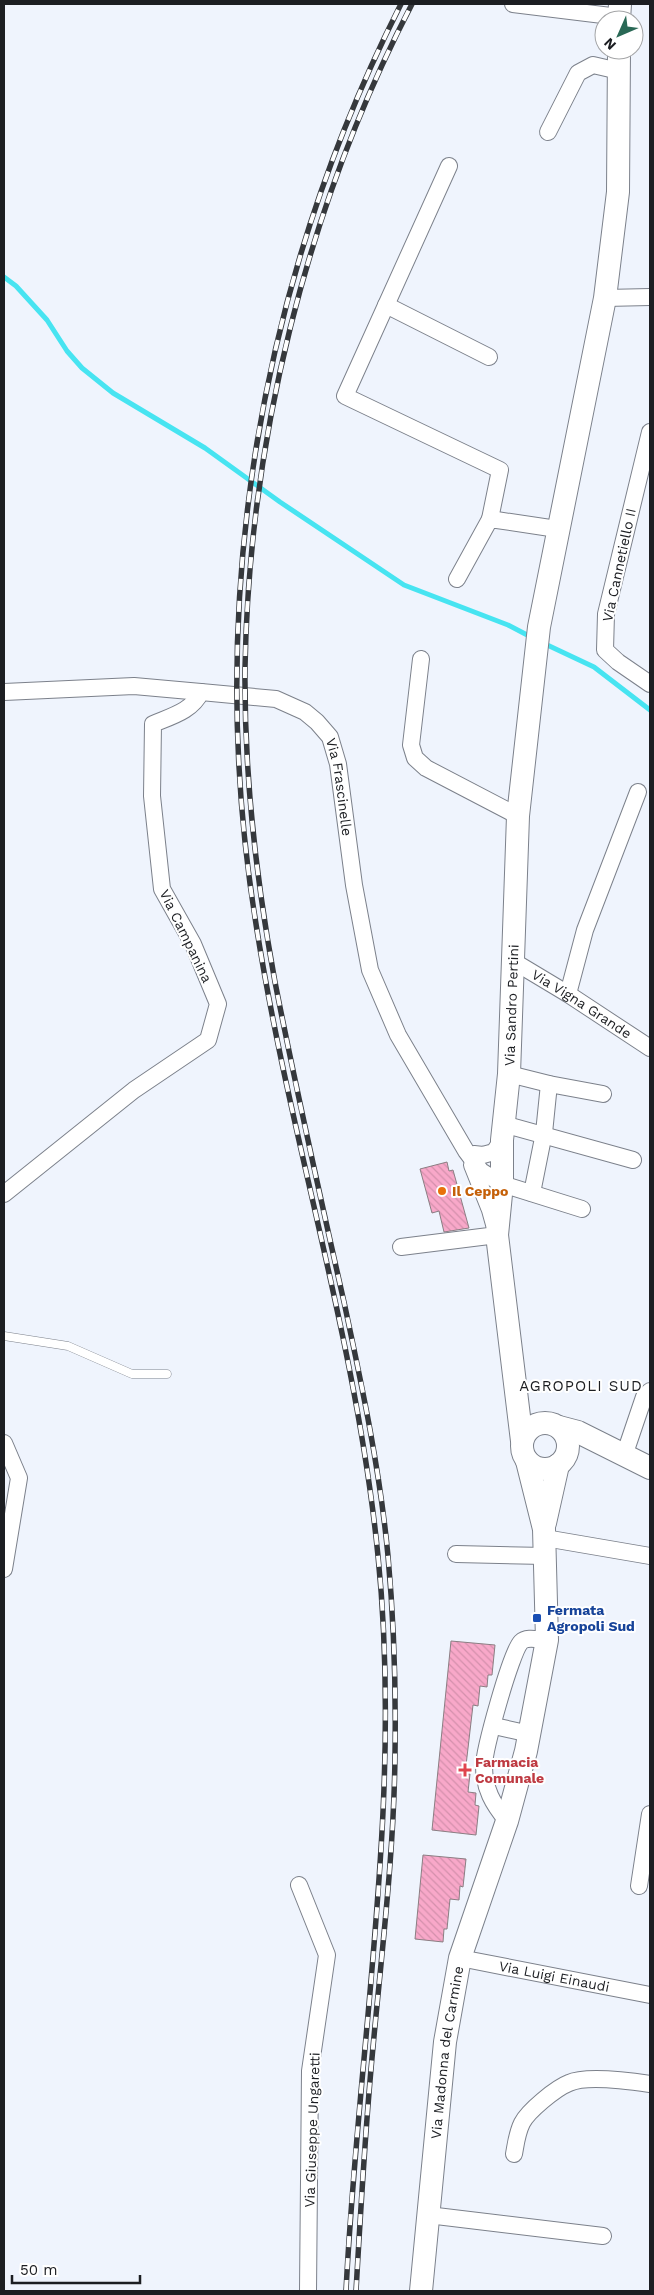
<svg xmlns="http://www.w3.org/2000/svg" width="654" height="2295" font-family="'Work Sans',sans-serif">
	<style>
		.lines { fill: none; stroke-linecap: round; stroke-linejoin: round }
		.stream { stroke: #47e4f1; stroke-width: 5 }
		.building { fill: url(#building-back-hatch); stroke: #8b7e83 }
		.lane-casing { stroke: #7c818b; stroke-width: 9 }
		.street-casing { stroke: #7c818b; stroke-width: 18 }
		.secondary-casing { stroke: #7c818b; stroke-width: 24 }
		.lane { stroke: #fff; stroke-width: 8 }
		.street { stroke: #fff; stroke-width: 16 }
		.secondary { stroke: #fff; stroke-width: 22 }
		.rail-casing { stroke: #35383c; stroke-width: 5.5 }
		.rail { stroke: #fff; stroke-width: 4; stroke-dasharray: 11; stroke-linecap: butt }
		.food-dot { fill: #e8710a; stroke: #fff; stroke-width: 2 }
		.transit-dot { fill: #1a4fb4; stroke: #fff; stroke-width: 2 }
		.health-dot { fill: #e0444e; stroke: #fff; stroke-width: 2 }
		.labels { text-anchor: middle; dominant-baseline: central; stroke-width: 4; stroke-linejoin: round; paint-order: stroke }
		.street-label { font-size: 14px; fill: #1c1e22; stroke: #fff }
		.food-label { font-size: 14px; font-weight: bold; fill: #c56008; stroke: #fff; text-anchor: start }
		.transit-label { font-size: 14px; font-weight: bold; fill: #164399; stroke: #fff; text-anchor: start }
		.health-label { font-size: 14px; font-weight: bold; fill: #be3a42; stroke: #fff; text-anchor: start }
		.neighbourhood-label { font-size: 15px; letter-spacing: 1px; fill: #1c1e22; stroke: #fff }
	</style>
	<defs>
		<pattern id="building-back-hatch" width="6" height="6" patternUnits="userSpaceOnUse" patternTransform="scale(1.25)"><rect width="6" height="6" fill="#f8a8c9"/><path d="M-1 5l2 2M0 0l6 6M5-1l2 2" fill="none" stroke="#d490ac"/></pattern>
	</defs>
	<rect width="100%" height="100%" fill="#eff4fd"/>
	<g class="lines">
		<g class="stream">
			<path d="M4 277 16 286 47 320 67 351 82 368 113 393 205 448 280 502 404 585 508 625 531 637"/>
			<path d="M543 643 594 667 650 710"/>
		</g>
	</g>
	<g class="building">
		<path d="M447 1162 449 1171 453 1170 469 1228 444 1232 439 1211 432 1213 420 1169Z"/>
		<path d="M451 1641 495 1645 492 1675H488L487 1687 480 1686 478 1706 473 1705 465 1774H470L468 1792 476 1793 475 1805 479 1806 476 1835 432 1830Z"/>
		<path d="M423 1855 466 1859 463 1887 460 1886 459 1900 450 1899 447 1929H444L443 1942 415 1939Z"/>
	</g>
	<g class="lines">
		<g class="lane-casing">
			<path id="lane" d="M4 1336 68 1346 132 1374H167"/>
		</g>
		<g class="street-casing">
			<g id="street">
				<path d="M513 4 619 17"/>
				<path d="M548 132 578 73 593 65 619 71"/>
				<path d="M449 166 345 396 500 470 490 519"/>
				<path d="M605 298 650 297"/>
				<path d="M386 305 489 357"/>
				<path d="M650 432 606 614 605 650 618 662 650 684"/>
				<path d="M457 579 490 519 557 529"/>
				<path d="M421 659 411 745 415 758 426 768 518 816"/>
				<path id="s1" d="M4 692 134 686 201 692 276 699 305 712 317 722 330 737 338 764 354 885 370 970 398 1035 466 1151 481 1171 502 1184 582 1209"/>
				<path id="s2" d="M513 961 568 994 650 1048"/>
				<path d="M568 994 585 930 638 792"/>
				<path d="M509 1074 549 1084 603 1094"/>
				<path d="M503 1124 633 1160"/>
				<path d="M474 1154 483 1155 494 1152 502 1140"/>
				<path d="M532 1193 544 1133 549 1084"/>
				<path d="M4 1194 134 1090 208 1040 218 1004 193 944 162 889 152 796 153 724C172 716 192 711 201 692"/>
				<path d="M401 1247 497 1235 490 1210 472 1165"/>
				<path d="M4 1443 19 1478 4 1569"/>
				<path d="M624 1456 644 1397 650 1391"/>
				<path d="M545 1538 650 1556"/>
				<path d="M456 1554 545 1556"/>
				<path d="M494 1726 530 1734"/>
				<path d="M507 1821C493 1804 484 1789 484 1766 484 1750 511 1652 521 1642 527 1636 539 1640 547 1640"/>
				<path d="M299 1885 327 1955 310 2071 308 2291"/>
				<path d="M639 1886 650 1814"/>
				<path id="s3" d="M460 1958 650 1995"/>
				<path d="M514 2154C516 2143 517 2133 522 2123 528 2111 556 2088 569 2083 586 2075 630 2081 650 2084"/>
				<path d="M428 2215 603 2236"/>
			</g>
		</g>
		<g class="secondary-casing">
			<g id="secondary">
				<path d="M619 20 620 4"/>
				<circle cx="545" cy="1446" r="23"/>
				<path d="M559 1427 578 1432 650 1468"/>
				<path id="s4" d="M522 1441 497 1235 502 1184V1140L509 1074 518 816 539 627 605 298 618 192 619 50"/>
				<path d="M545 1523 558 1465"/>
				<path id="s5" d="M421 2291 445 2042 460 1958 507 1821 526 1751 547 1640 544 1529 527 1461"/>
			</g>
		</g>
		<use href="#lane" class="lane"/>
		<use href="#street" class="street"/>
		<use href="#secondary" class="secondary"/>
		<g class="rail-casing">
			<g id="rail">
				<path d="M346 2291C358 2046 403 1801 378 1556 357 1342 289 1136 256 924 205 610 257 288 401 4"/>
				<path d="M356 2291C360 2221 364 2151 370 2081 379 1972 394 1864 395 1754 396 1688 394 1622 388 1556 380 1470 362 1386 344 1302 320 1196 296 1089 275 982 256 879 244 773 245 668 249 440 307 206 412 4"/>
			</g>
		</g>
		<use href="#rail" class="rail"/>
	</g>
	<circle class="food-dot" cx="442" cy="1191" r="5"/>
	<rect class="transit-dot" x="532" y="1613" width="10" height="10" rx="2.5"/>
	<path class="health-dot" d="M462.5 1762.5h5v5h5v5h-5v5h-5v-5h-5v-5h5z"/>
	<g class="labels">
		<g class="street-label">
			<text transform="translate(619 565) rotate(-78)">Via Cannetiello II</text>
			<text stroke="none"><textPath href="#s1" startOffset="391">Via Frascinelle</textPath></text>
			<text transform="translate(186 936) rotate(64)">Via Campanina</text>
			<text stroke="none"><textPath href="#s2" startOffset="81">Via Vigna Grande</textPath></text>
			<text stroke="none"><textPath href="#s4" startOffset="438">Via Sandro Pertini</textPath></text>
			<text stroke="none"><textPath href="#s3" startOffset="96">Via Luigi Einaudi</textPath></text>
			<text stroke="none"><textPath href="#s5" startOffset="240">Via Madonna del Carmine</textPath></text>
			<text transform="translate(312 2130) rotate(-88)">Via Giuseppe Ungaretti</text>
		</g>
		<g class="food-label">
			<text x="452" y="1191">Il Ceppo</text>
		</g>
		<g class="transit-label">
			<text x="547" y="1610">Fermata<tspan x="547" dy="16">Agropoli Sud</tspan></text>
		</g>
		<g class="health-label">
			<text x="475" y="1762">Farmacia<tspan x="475" dy="16">Comunale</tspan></text>
		</g>
		<g class="neighbourhood-label">
			<text x="581" y="1386">AGROPOLI SUD</text>
		</g>
	</g>
	<rect width="654" height="2295" fill="none" stroke="#1c1e22" stroke-width="10"/>
	<g transform="translate(619 35) rotate(225)"><circle r="24" fill="#ffffff" stroke="#a4a5a7"/>
	<path d="M0-4L9 19L0 12L-9 19Z" fill="#296855"/>
	<text y="-8" font-size="14" font-weight="bold" text-anchor="middle" fill="#1c1e22">N</text>
	</g>
	<path d="M12 2275v8h128v-8" fill="none" stroke="#1c1e22" stroke-width="2.5"/>
	<text x="20" y="2275" font-size="15" fill="#1c1e22" stroke="#ffffff" stroke-width="4" paint-order="stroke">50 m</text>
</svg>
